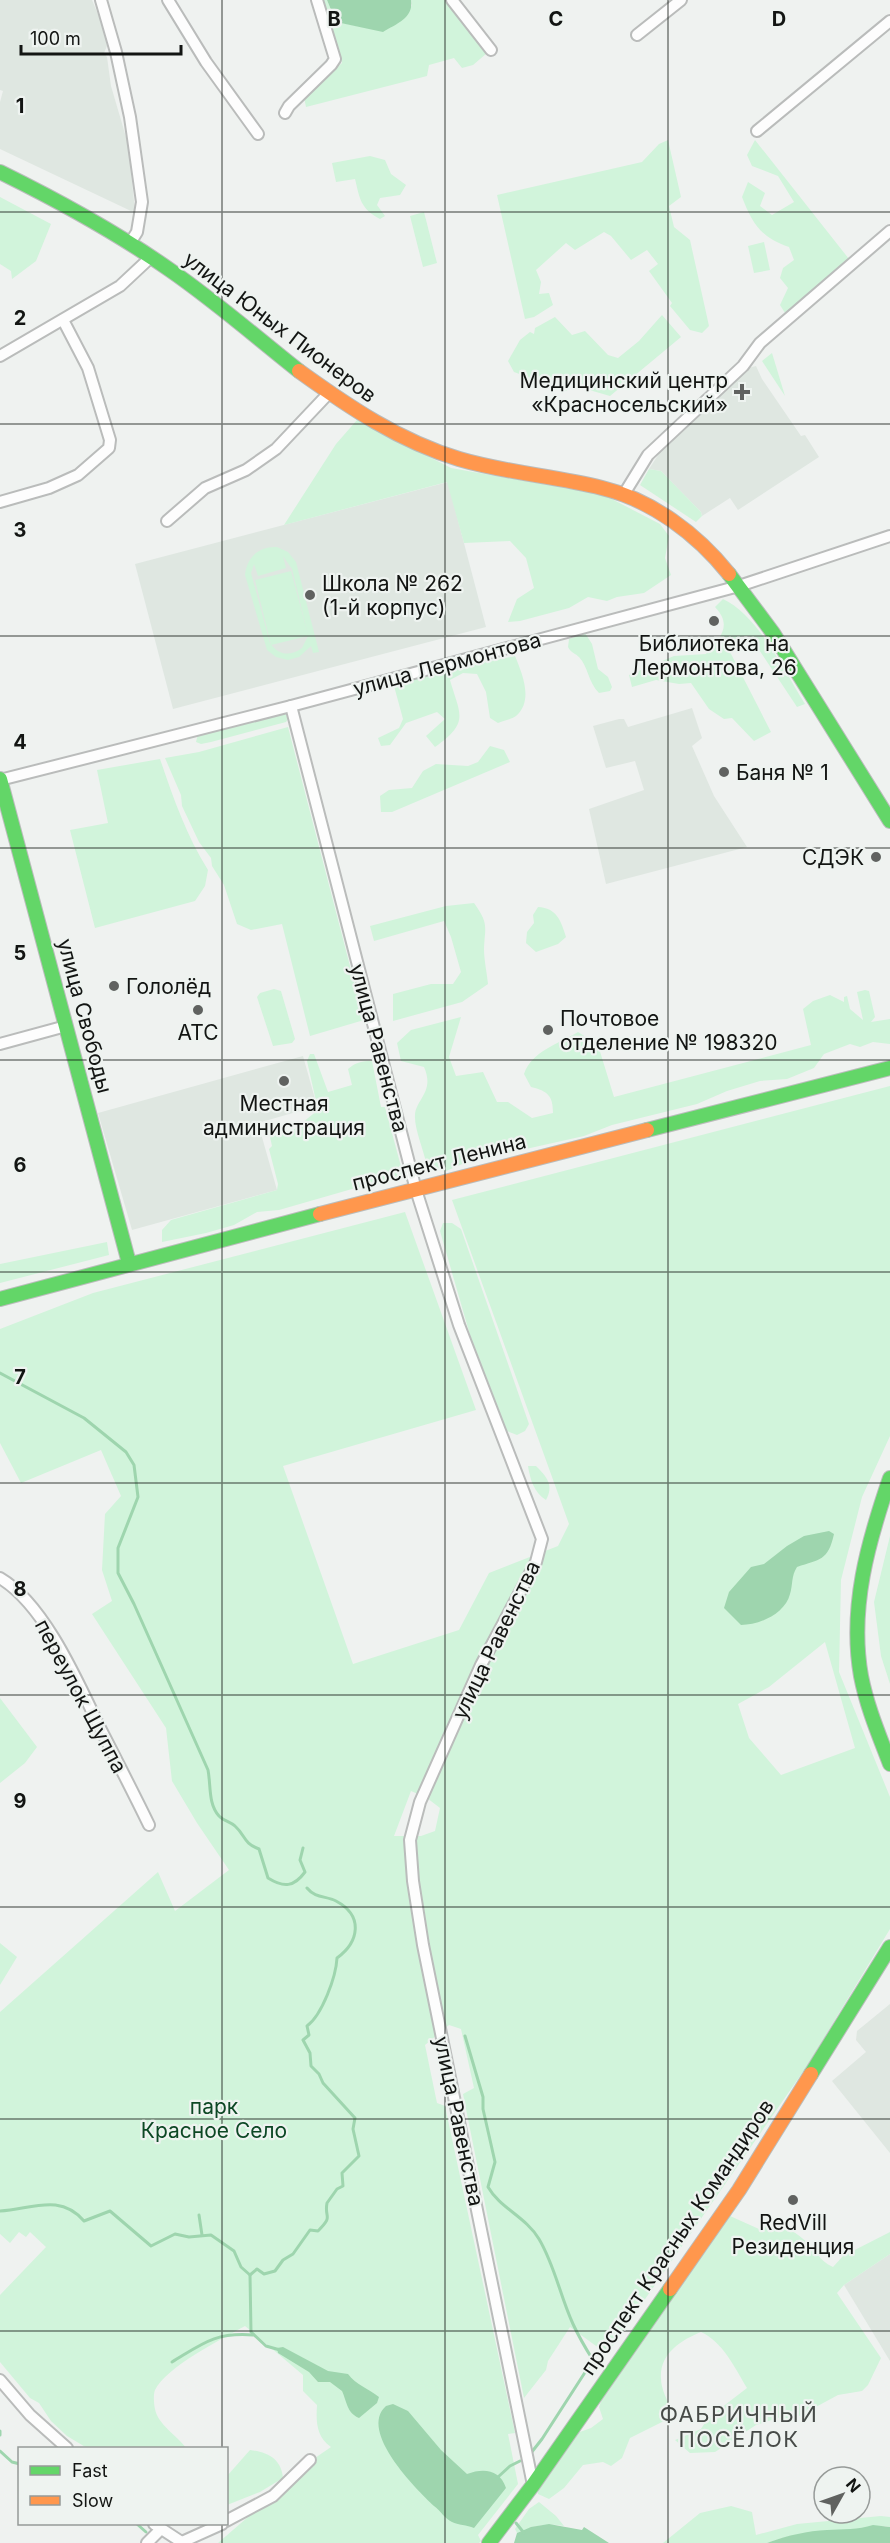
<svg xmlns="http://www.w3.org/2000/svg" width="890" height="2543" font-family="Inter,sans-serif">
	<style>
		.built { fill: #dfe7e1 }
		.green { fill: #d1f4db; fill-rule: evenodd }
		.water { fill: #9ed5ae }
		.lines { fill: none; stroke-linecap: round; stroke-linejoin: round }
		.stream { stroke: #9ed5ae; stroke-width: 3 }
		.street-casing { stroke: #babcbb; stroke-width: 14 }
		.fast-casing { stroke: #babcbb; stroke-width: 16 }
		.slow-casing { stroke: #babcbb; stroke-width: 16 }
		.street { stroke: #fdfdfd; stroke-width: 10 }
		.fast { stroke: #63d668; stroke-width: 14 }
		.slow { stroke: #ff974d; stroke-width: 14 }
		.grid { fill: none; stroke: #131513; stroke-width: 1.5; stroke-opacity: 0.55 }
		.poi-dot { fill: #606260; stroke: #eef3f0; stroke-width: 2 }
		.labels { text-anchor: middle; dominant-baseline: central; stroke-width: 4.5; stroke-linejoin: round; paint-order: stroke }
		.street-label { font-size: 21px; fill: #131513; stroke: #eef3f0 }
		.poi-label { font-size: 21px; fill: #131513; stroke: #eef3f0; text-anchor: start }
		.park-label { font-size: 21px; fill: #0d4825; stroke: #eef3f0 }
		.neighbourhood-label { font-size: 22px; letter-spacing: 1.5px; fill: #474b48; stroke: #eef3f0 }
		.grid-label { font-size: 20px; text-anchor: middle; font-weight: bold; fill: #131513; stroke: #eef3f0; stroke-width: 4.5; stroke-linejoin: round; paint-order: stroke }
	</style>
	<rect width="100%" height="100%" fill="#eff2f0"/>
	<g class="built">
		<path d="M0 0H92L105 31 107 46 104 53 107 57 111 86 128 144 135 210 131 211 0 149V102L3 91 0 90Z"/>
		<path d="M756 366 762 379 801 436 805 435 819 457 738 510 730 498 702 516 701 512 661 471 649 469 664 446 748 368Z"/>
		<path d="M448 482 486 627 173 709 135 564Z"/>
		<path d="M692 708 702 738 692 746 714 796 747 847 606 884 589 809 644 790 635 761 606 768 593 726 619 719H624L628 727Z"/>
		<path d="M303 1056 317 1106 258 1123 277 1190 132 1230 98 1113Z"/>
		<path d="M890 2004V2153L832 2081 866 2052 856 2040 857 2031Z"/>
		<path d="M890 2254V2361L844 2285Z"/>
	</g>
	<g class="green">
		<path d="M323 0H327L336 22 383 31 412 6 411 0H447L487 53 473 65 462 68 454 58 429 65 427 76 306 107 304 97 342 63Z"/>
		<path d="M668 140 681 197 669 206 674 227 690 240 709 326 702 333 690 330 670 306 672 303 649 271 658 264 647 250 631 260 611 236 604 232 575 250 566 243 536 270 541 282 539 294 549 293 553 305 534 317 525 319 497 195 642 162 659 144Z"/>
		<path d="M755 140 849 259 785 313 780 305 788 288 780 278 783 268 794 260 789 247C761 238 752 223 742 197L748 182 765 193 760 206 772 215 794 202 778 176 752 166 747 155Z"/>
		<path d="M370 156 385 160 391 174 406 185 400 195 380 198 377 205 385 216 380 219C360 208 360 199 355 179L336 182 332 163Z"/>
		<path d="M0 197 51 224 36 261 12 279 11 271 0 264Z"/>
		<path d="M424 212 437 263 423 267 410 216Z"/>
		<path d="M764 242 770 270 754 273 748 246Z"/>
		<path d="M662 315 681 337 610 396 572 385 566 391 514 372 508 361 520 340 530 332 534 334 535 328 555 317 572 335 585 331 608 355 618 358 639 341Z"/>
		<path d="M772 353 785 396 762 361Z"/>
		<path d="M357 420 451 468 604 495 660 524 669 536 665 558 671 575 644 593 617 597 607 601 588 597 569 608 520 621 508 622 517 599 534 588 526 558 510 541 464 543 447 482 284 525 336 444Z"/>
		<path d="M649 469 661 471 701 512 702 516 696 522 640 485Z"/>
		<path d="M277 547 288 552 296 562 319 652 313 653 311 646 299 657 288 660 276 657 267 650 245 575C247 557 259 546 277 547ZM283 556 292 569 308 635 291 571 255 580 271 645 308 636 302 648C290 657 278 655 270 643L251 573 254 564 258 576 286 568Z"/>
		<path d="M723 599C758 615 785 672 805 704L797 707 750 636C740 635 733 640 728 648L771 732 754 741 732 718 724 719 709 709 691 683 679 684 656 680 632 687 629 675 674 656 706 654C720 638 733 626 715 607Z"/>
		<path d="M585 633 592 644 598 669 608 677 612 687 610 691 599 693C588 682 588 666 579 657 575 653 571 653 568 647L569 639Z"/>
		<path d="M515 656C522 673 534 701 516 716 512 719 503 721 498 723L490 718 486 692 477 674 463 673 450 680C460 715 470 722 435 747L426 736 445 719 437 712 406 723 390 745 381 746 378 738 399 728 403 719 394 686 431 674Z"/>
		<path d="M279 713H285L288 719 286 722 211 742 201 744 196 742 198 734Z"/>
		<path d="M288 727 364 1020 310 1036 282 924 251 930 237 924 224 885 212 866 211 858 199 842 182 806 181 795 165 758 199 752Z"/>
		<path d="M490 746 504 750 510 762 392 812H381L380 796 389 790 412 788 423 771 436 764 468 766 478 762Z"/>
		<path d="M160 759C173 797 186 835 208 870L205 886 195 901 95 928 70 830 108 823 97 770Z"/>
		<path d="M474 903C489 924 485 926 484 949 484 960 487 973 488 984L462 1002 393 1021V994L431 984H453L461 972 451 937 444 921 374 941 370 926 446 906Z"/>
		<path d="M538 907C557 908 561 921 566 937L558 944 536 952 526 943 527 932 534 923 533 915Z"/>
		<path d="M274 989 281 991 295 1039 292 1043 273 1046 257 997 260 993Z"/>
		<path d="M865 990 869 991 875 1017 871 1022 890 1019V1044L873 1042 860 1047 850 1044 824 1054 814 1068 787 1079 760 1081 727 1091 697 1104 612 1125 584 1136 467 1162 446 1171 430 1168 426 1162C423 1149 414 1127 415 1115 416 1099 435 1092 424 1067L401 1061 397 1043 411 1030 461 1017 449 1057 456 1076 483 1072 497 1102H508L532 1118 553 1113C553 1096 548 1091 531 1087L524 1074C532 1051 558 1044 578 1032L598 1045 614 1097 811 1045 803 1009 813 1001 830 995 844 1002V997L847 996 850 1009 863 1020 857 992Z"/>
		<path d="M310 1054H314L328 1092 352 1085 348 1069C356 1062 362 1061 372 1061L381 1107H385L403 1174 383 1183 352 1189 279 1210 257 1212 234 1225 206 1233 162 1242V1230L171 1220 277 1190 278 1184 269 1149 272 1146 270 1137 292 1131 318 1110 307 1061Z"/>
		<path d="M890 1086V1436L862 1497 841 1580 839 1672 890 1797V1929L807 2066 607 2354 570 2327 548 2361 546 2370 524 2398 463 2094 474 2088 461 2029 449 2025 425 2045 437 2103 445 2106 515 2433 508 2434 518 2484 478 2535 481 2541 479 2543H218L256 2510 281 2497 315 2458 331 2447C316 2437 316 2421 317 2405L303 2391V2375L245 2326C222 2339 166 2367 155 2390 153 2395 154 2404 155 2409 158 2425 177 2435 186 2448H87L67 2436 51 2421 39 2403 30 2398 0 2362V2295L46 2247 30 2232 26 2237 19 2232 10 2243 0 2234V2012L158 1872 175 1911 229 1870 197 1823 172 1781 166 1728 92 1614 112 1601 102 1570 105 1514 121 1496 101 1450 21 1483 0 1443V1329L93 1293 405 1212 476 1410 283 1466 353 1664 459 1630 489 1573 558 1546 569 1524 452 1200ZM825 1642 855 1748 781 1775 749 1738 738 1704 769 1687ZM411 1791 427 1798 440 1808 435 1831 421 1836H394Z"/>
		<path d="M443 1223H452L461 1229 529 1424 525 1431 517 1435 507 1431 470 1335 440 1231Z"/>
		<path d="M107 1242 109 1255 0 1283V1264Z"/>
		<path d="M528 1466H536C547 1477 554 1485 546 1500 534 1493 530 1479 528 1466Z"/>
		<path d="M890 1536V1684L881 1656 874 1602Z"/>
		<path d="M0 1698 37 1747 25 1763 0 1783Z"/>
		<path d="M0 1943 17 1957 0 1985Z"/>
		<path d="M730 2216 759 2229 769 2217C784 2225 797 2233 809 2244 821 2255 817 2259 833 2267L843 2256 890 2232V2254L844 2285 837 2293 881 2358 868 2385 862 2391 838 2395 788 2422 781 2417 756 2425 715 2452 690 2453 675 2440 701 2429 708 2418 747 2388C735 2368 723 2342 701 2332 681 2340 659 2354 661 2379 661 2389 668 2401 671 2411L668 2419 630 2438 622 2458 611 2466 603 2462 583 2465 564 2488 549 2499 538 2494 537 2489 577 2433 591 2428 603 2419 599 2407 603 2396 673 2292 707 2250 721 2224Z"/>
		<path d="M250 2450C268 2452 281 2459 283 2478L260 2492 227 2505V2476Z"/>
		<path d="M539 2502 556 2516 564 2526C546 2523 534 2526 517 2533L515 2529 529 2509Z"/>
		<path d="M731 2506 752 2512 756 2535 797 2524 881 2516 890 2517V2527C876 2525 870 2528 857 2529 826 2531 796 2532 767 2543H663L700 2513Z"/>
	</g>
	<g class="water">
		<path d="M327 0H411C414 18 396 24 383 32L336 22Z"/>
		<path d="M829 1531 834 1534C828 1561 820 1559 797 1567 791 1576 793 1585 790 1594 785 1614 759 1625 741 1625L724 1608 729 1592 751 1567 764 1564 787 1546 804 1536Z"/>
		<path d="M283 2347 328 2371 348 2374C356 2385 368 2388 379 2397L377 2403 359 2418C347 2413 347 2402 342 2391L330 2382H318L309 2372 278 2353 277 2348Z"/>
		<path d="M393 2404 408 2411 441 2450 467 2474C483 2468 500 2469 506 2488L474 2528C467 2525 458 2525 452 2522 445 2519 440 2510 434 2506 416 2489 358 2431 386 2406Z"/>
		<path d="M549 2524 582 2530 584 2527 609 2543H514L517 2533 531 2527Z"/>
		<path d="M873 2525 890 2527V2543H767C785 2536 807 2531 827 2530 843 2529 858 2530 873 2525Z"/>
	</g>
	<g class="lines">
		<g class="stream">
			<path d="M0 1373 84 1418 126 1452 134 1465 138 1497 118 1548V1573L134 1604 208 1770C211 1785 208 1804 219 1816 224 1821 231 1822 235 1826 246 1836 243 1843 259 1849L268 1878C284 1888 294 1887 305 1872L300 1860 303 1848"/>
			<path d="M465 2036 483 2097V2109L495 2162 488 2187C500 2208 526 2217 539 2239 555 2266 560 2296 573 2324 579 2337 586 2349 593 2360L542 2439 531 2453"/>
			<path d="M0 2211C32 2209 60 2193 84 2221L110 2211 151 2246 175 2234 189 2237 211 2235 234 2251 241 2267 250 2275"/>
			<path d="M199 2215 202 2235"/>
			<path d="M280 2350 266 2346 251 2332 250 2275 257 2269 264 2274 275 2271 283 2260 293 2254 310 2230 318 2231C334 2215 324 2219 327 2203L337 2189 343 2186 342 2173 359 2156 353 2129 355 2118 323 2083 319 2074 311 2066 310 2053 303 2040 309 2035 307 2026C322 2015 336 1977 337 1958 359 1942 364 1916 336 1901 326 1896 315 1898 307 1888"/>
			<path d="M172 2362C202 2344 215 2332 253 2335"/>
			<path d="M0 2431V2435"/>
			<path d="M0 2451 12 2462 20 2464"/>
			<path d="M498 2477 510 2466 520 2461"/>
			<path d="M516 2523 524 2533"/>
			<path d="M137 2524 146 2532"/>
		</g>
		<g class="street-casing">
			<g id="street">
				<path d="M101 0 116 52 130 117 142 202 137 232 130 243"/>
				<path d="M168 0 206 62 258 134"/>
				<path d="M452 0 491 50"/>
				<path d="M637 35 681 0"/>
				<path d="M285 113 289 106 331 65 335 59 317 0"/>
				<path d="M757 131 890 21"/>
				<path d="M0 356 120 286 151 257"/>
				<path d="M624 494 648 455 743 366 760 343 890 231"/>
				<path d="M0 502 49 488 78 475 109 448 110 440 88 368 63 320"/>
				<path d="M167 521 205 488 246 470 276 449 328 394"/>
				<path d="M291 706 416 1190 459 1325 542 1539 536 1562 481 1665 420 1802 410 1840 413 1881 423 1945 533 2485"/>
				<path d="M0 780 291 706 739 586 890 536"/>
				<path d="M0 1044 66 1026"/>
				<path d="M0 1578C44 1604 77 1680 99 1726 116 1759 133 1792 149 1825"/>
				<path d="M0 2380 30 2415 67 2448"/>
				<path d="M226 2521 273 2496 310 2460"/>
				<path d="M154 2524 183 2543"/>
				<path d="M182 2542 222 2524"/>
				<path d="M147 2543 161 2529"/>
			</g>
		</g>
		<g class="fast-casing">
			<g id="fast">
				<path d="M0 172C59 201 116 232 170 270 215 301 256 337 299 371"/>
				<path d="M729 574 773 633 890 821"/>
				<path d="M0 779 129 1263"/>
				<path d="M647 1130 890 1068"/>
				<path d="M0 1299 320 1214"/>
				<path d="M890 1478C868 1542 849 1608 861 1676 867 1707 879 1735 890 1764"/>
				<path d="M811 2074 890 1947"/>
				<path d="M489 2543 533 2485 670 2289"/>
			</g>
		</g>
		<g class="slow-casing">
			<g id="slow">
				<path d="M299 371C349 407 399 441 459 459 506 473 555 476 602 488 652 500 697 534 729 574"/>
				<path d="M320 1214 647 1130"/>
				<path d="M670 2289 739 2190 811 2074"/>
			</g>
		</g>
		<use href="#street" class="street"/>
		<use href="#fast" class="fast"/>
		<use href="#slow" class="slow"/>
	</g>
	<path class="grid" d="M222 0V2448M445 0V2543M668 0V2543M0 212H890M0 424H890M0 636H890M0 848H890M0 1060H890M0 1272H890M0 1483H890M0 1695H890M0 1907H890M0 2119H890M0 2331H890M222 2524V2543"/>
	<g class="poi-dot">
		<path d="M739 383h6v6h6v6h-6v6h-6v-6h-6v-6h6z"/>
		<circle cx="310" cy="595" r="6"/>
		<circle cx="714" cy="621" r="6"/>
		<circle cx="724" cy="772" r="6"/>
		<circle cx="876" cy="857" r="6"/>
		<circle cx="114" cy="986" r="6"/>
		<circle cx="198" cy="1010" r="6"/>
		<circle cx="548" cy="1030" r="6"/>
		<circle cx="284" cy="1081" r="6"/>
		<circle cx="793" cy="2200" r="6"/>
	</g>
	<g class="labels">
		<g class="street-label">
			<text transform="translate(280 327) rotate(37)">улица Юных Пионеров</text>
			<text transform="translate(447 664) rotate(-15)">улица Лермонтова</text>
			<text transform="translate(85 1016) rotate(75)">улица Свободы</text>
			<text transform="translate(379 1048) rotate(75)">улица Равенства</text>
			<text transform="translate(439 1162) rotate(-14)">проспект Ленина</text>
			<text transform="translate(496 1640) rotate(-64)">улица Равенства</text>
			<text transform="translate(81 1696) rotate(62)">переулок Щуппа</text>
			<text transform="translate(459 2121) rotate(78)">улица Равенства</text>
			<text transform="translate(677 2237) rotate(-56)">проспект Красных Командиров</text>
		</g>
		<g class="poi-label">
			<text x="728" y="380" text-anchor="end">Медицинский центр<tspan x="728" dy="24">«Красносельский»</tspan></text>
			<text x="322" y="583">Школа № 262<tspan x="322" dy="24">(1-й корпус)</tspan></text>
			<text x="714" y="643" text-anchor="middle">Библиотека на<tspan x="714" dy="24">Лермонтова, 26</tspan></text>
			<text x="736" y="772">Баня № 1</text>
			<text x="864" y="857" text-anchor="end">СДЭК</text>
			<text x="126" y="986">Гололёд</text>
			<text x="560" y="1018">Почтовое<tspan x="560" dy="24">отделение № 198320</tspan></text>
			<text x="198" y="1032" text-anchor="middle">АТС</text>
			<text x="284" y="1103" text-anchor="middle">Местная<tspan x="284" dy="24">администрация</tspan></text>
			<text x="793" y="2222" text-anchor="middle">RedVill<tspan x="793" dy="24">Резиденция</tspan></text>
		</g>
		<g class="park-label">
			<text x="214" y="2106">парк<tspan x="214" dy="24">Красное Село</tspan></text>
		</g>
		<g class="neighbourhood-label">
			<text x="739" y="2414">ФАБРИЧНЫЙ<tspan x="739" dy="25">ПОСЁЛОК</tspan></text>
		</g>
	</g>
	<g class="grid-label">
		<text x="334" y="26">B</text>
		<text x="556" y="26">C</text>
		<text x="779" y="26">D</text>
		<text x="20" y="113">1</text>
		<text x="20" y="325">2</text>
		<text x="20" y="537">3</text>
		<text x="20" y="749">4</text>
		<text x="20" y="960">5</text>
		<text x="20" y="1172">6</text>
		<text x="20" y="1384">7</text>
		<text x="20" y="1596">8</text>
		<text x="20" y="1808">9</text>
	</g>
	<rect x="18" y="2447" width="210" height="78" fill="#eef3f0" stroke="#969a98" stroke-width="1.5"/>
	<rect x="30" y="2466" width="30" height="9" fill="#63d668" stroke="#969a98" stroke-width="1.5"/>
	<text x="72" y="2477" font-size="18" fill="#131513">Fast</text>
	<rect x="30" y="2496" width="30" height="9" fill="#ff974d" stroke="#969a98" stroke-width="1.5"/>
	<text x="72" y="2507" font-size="18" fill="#131513">Slow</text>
	<g transform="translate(842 2495) rotate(50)"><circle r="28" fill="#eef3f0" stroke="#969a98" stroke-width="1.5"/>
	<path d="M0-4.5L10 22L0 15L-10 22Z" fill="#606260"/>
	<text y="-9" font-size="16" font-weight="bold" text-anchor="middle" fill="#131513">N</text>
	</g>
	<path d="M21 45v9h160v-9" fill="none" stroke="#131513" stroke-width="3"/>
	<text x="30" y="45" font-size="18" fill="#131513" stroke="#eef3f0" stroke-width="4.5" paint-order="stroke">100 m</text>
</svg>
